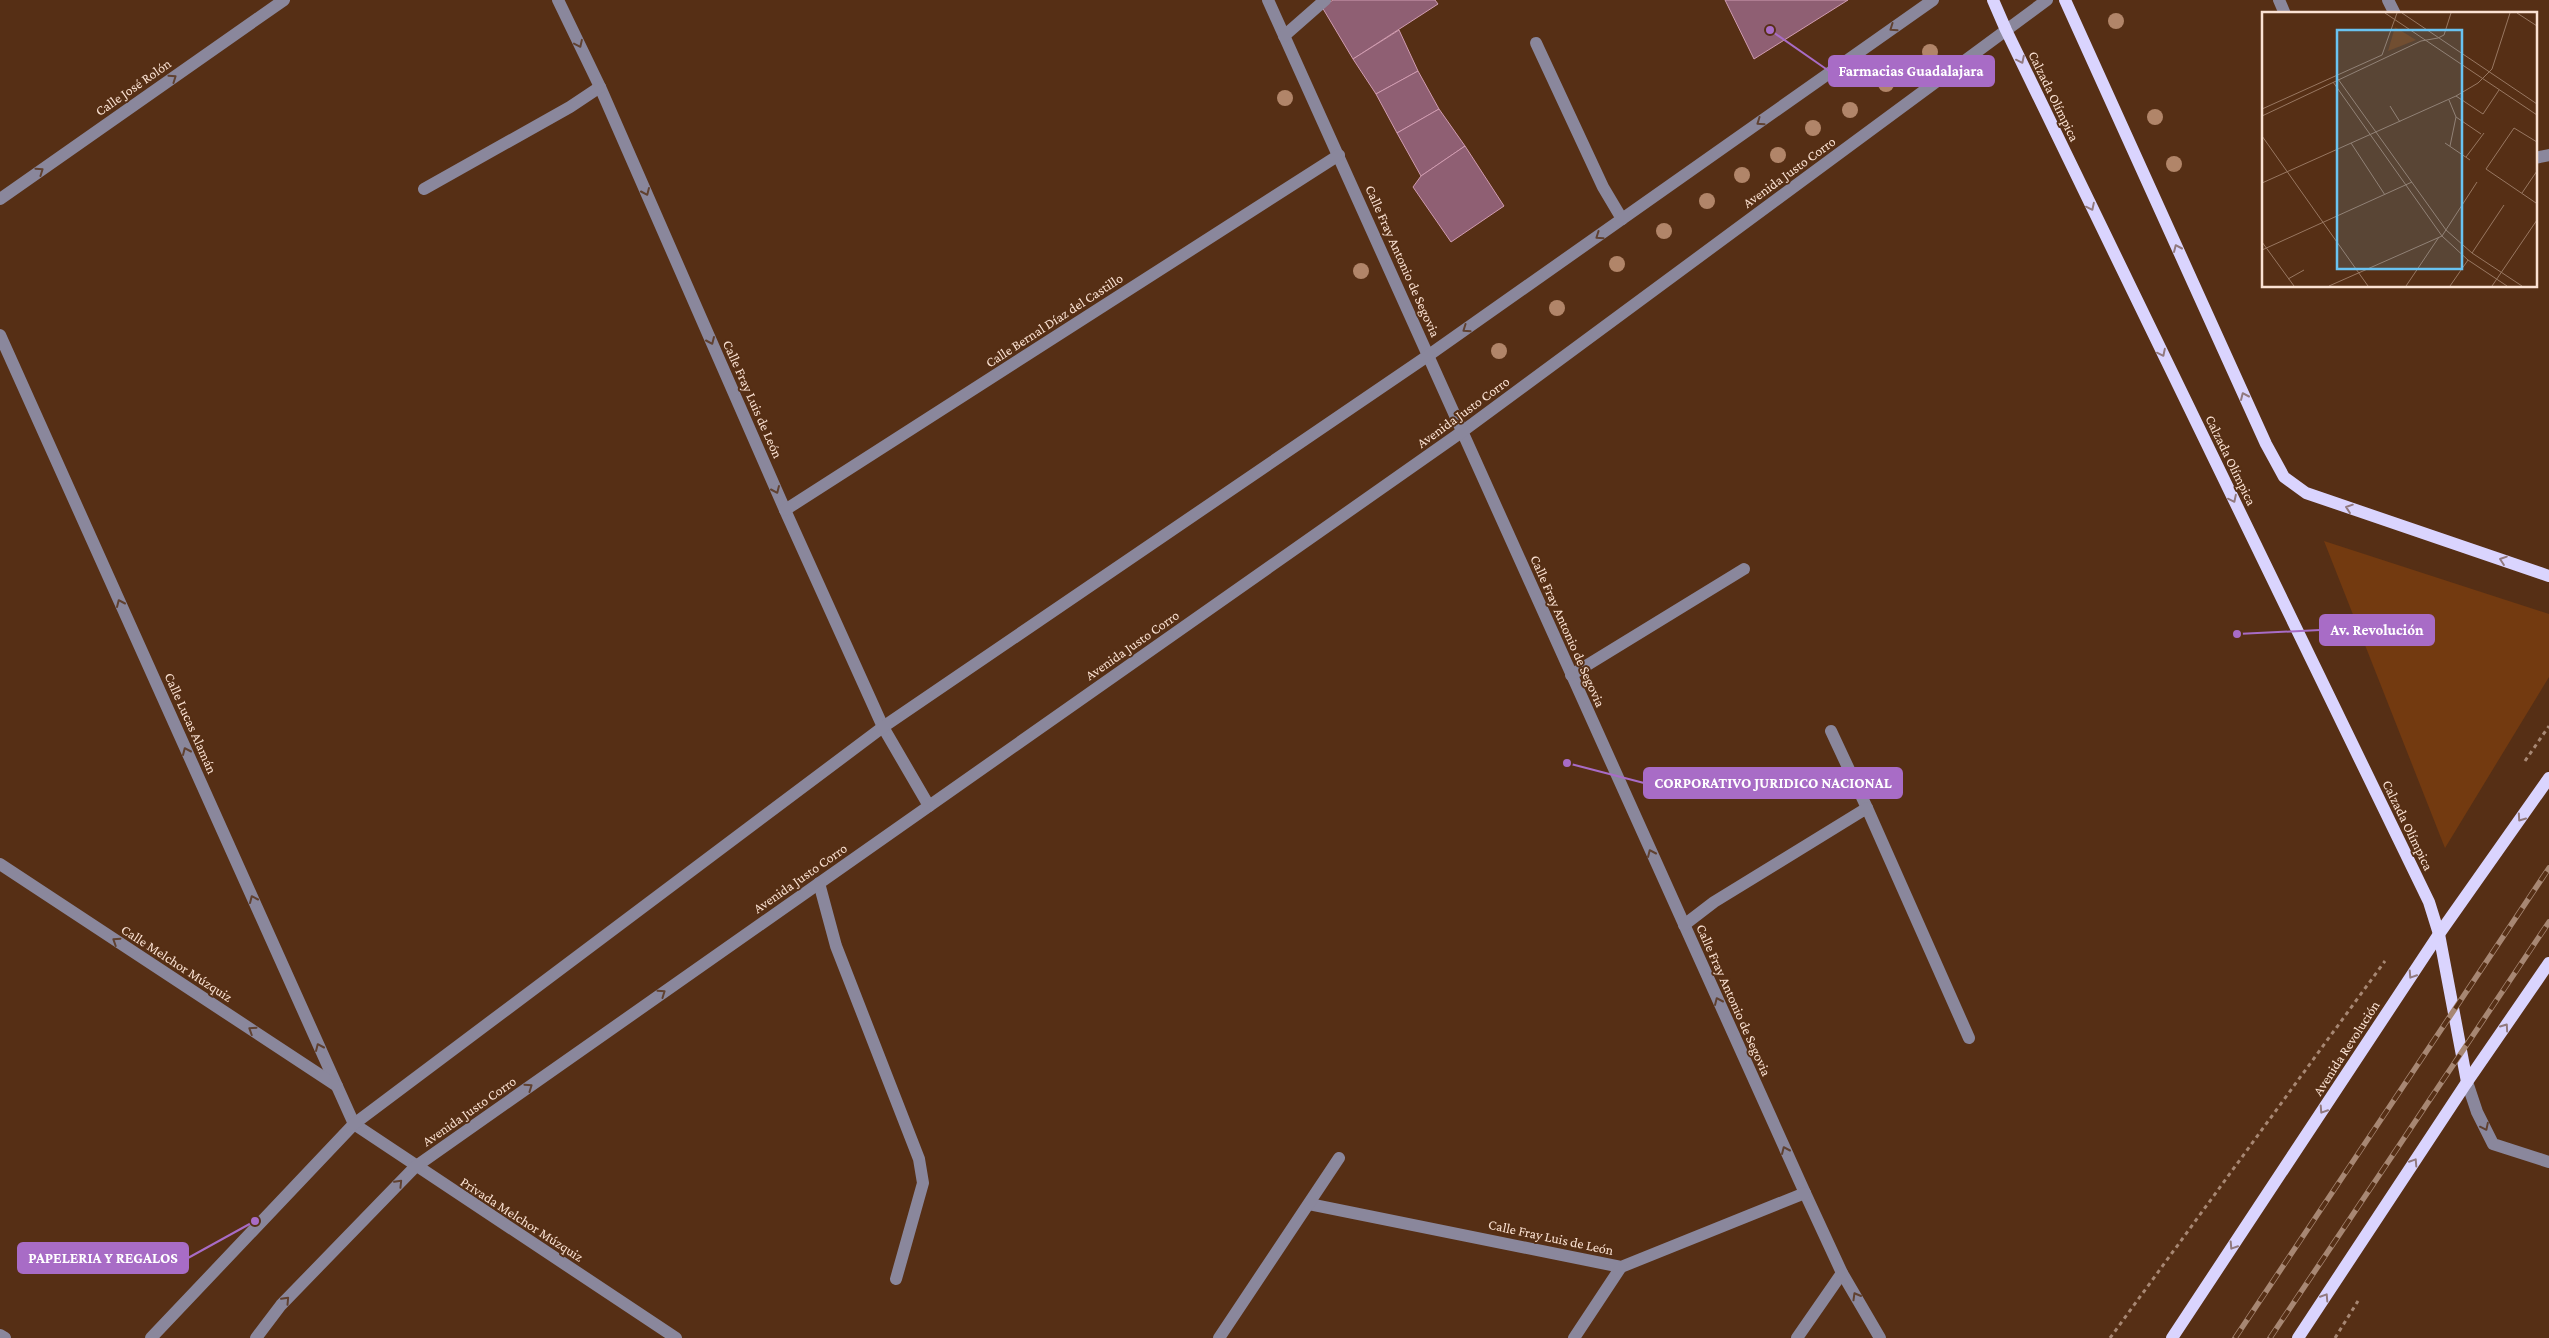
<svg xmlns="http://www.w3.org/2000/svg" width="2549" height="1338" font-family="'Crimson Pro',serif">
	<style>
		.green { fill: #733a10 }
		.building { fill: #8f5f73; stroke: #d09cb1 }
		.lines { fill: none; stroke-linecap: round; stroke-linejoin: round }
		.path { stroke: #a78773; stroke-width: 3; stroke-dasharray: 4 4; stroke-linecap: butt }
		.minor { stroke: #8a879c; stroke-width: 12 }
		.major { stroke: #dad4fe; stroke-width: 12 }
		.rail-casing { stroke: #a78773; stroke-width: 5.5 }
		.rail { stroke: #562f15; stroke-width: 4; stroke-dasharray: 11; stroke-linecap: butt }
		.tree { fill: #b18569 }
		.oneway { stroke: #604130 }
		.oneway2 { stroke: #91797e }
		.labels { text-anchor: middle; dominant-baseline: central; stroke-width: 4; stroke-linejoin: round; paint-order: stroke }
		.street-label { font-size: 14px; fill: #fbe2d3; stroke: #562f15 }
		.inset-road { fill: none; stroke: #987761; stroke-width: 1 }
		.view { fill: #69c3f1; fill-opacity: 0.15; stroke: #69c3f1; stroke-width: 2.5 }
		.inset-edge { fill: none; stroke: #fbe2d3; stroke-width: 2.5 }
		.leader { fill: none; stroke: #a86cc6; stroke-width: 2 }
		.callout-dot { fill: #a86cc6; stroke: #562f15; stroke-width: 2 }
		.callout { fill: #a86cc6; stroke: #a86cc6; stroke-width: 2 }
		.callout-label { font-size: 15px; text-anchor: middle; font-weight: bold; fill: #fff }
	</style>
	<rect width="100%" height="100%" fill="#562f15"/>
	<path class="green" d="M2324 541 2549 614V677L2445 848Z"/>
	<g class="building">
		<path d="M1333 0H1435L1438 4 1353 59 1322 7Z"/>
		<path d="M1725 0H1848L1754 59Z"/>
		<path d="M1399 30 1418 71 1376 94 1353 59Z"/>
		<path d="M1418 71 1439 109 1397 133 1376 94Z"/>
		<path d="M1439 109 1465 146 1421 176 1397 133Z"/>
		<path d="M1465 146 1504 206 1451 242 1413 187 1421 176Z"/>
	</g>
	<g class="lines">
		<g class="path">
			<path d="M2525 761 2549 726"/>
			<path d="M2110 1338 2385 961"/>
			<path d="M2335 1338 2358 1301"/>
		</g>
		<g class="minor">
			<path d="M558 0 600 87 785 510 883 727 929 806"/>
			<path d="M1268 0 1805 1193 1842 1273 1880 1338"/>
			<path d="M2279 0 2285 14"/>
			<path d="M2388 0 2395 14"/>
			<path d="M1284 36 1325 0"/>
			<path d="M1536 43 1603 187 1622 219"/>
			<path d="M2535 158 2549 155"/>
			<path d="M424 189 570 107 600 87"/>
			<path d="M0 199 284 0"/>
			<path d="M0 335 354 1124 676 1338"/>
			<path d="M785 510 1339 155"/>
			<path d="M1571 675 1744 569"/>
			<path d="M1831 731 1867 808"/>
			<path d="M0 864 337 1086"/>
			<path d="M819 883 836 946 919 1159 923 1183 896 1279"/>
			<path d="M1684 925 1714 902 1867 808 1969 1038"/>
			<path d="M2467 1082 2477 1112 2493 1144 2549 1162"/>
			<path d="M1309 1204 1621 1267 1805 1193"/>
			<path d="M0 1335 5 1338"/>
			<path d="M151 1338 354 1124 883 727 1429 355 1933 0"/>
			<path d="M256 1338 281 1305 415 1167 1463 431 2047 0"/>
			<path d="M1219 1338 1339 1158"/>
			<path d="M1574 1338 1621 1267"/>
			<path d="M1797 1338 1842 1273"/>
		</g>
		<g class="major">
			<path d="M1993 0 2006 30 2429 902 2439 934 2467 1082"/>
			<path d="M2065 0 2266 444 2284 477 2306 493 2549 576"/>
			<path d="M2172 1338 2439 934 2549 778"/>
			<path d="M2298 1338 2467 1082 2549 963"/>
		</g>
		<g class="rail-casing">
			<g id="rail">
				<path d="M2235 1338 2549 868"/>
				<path d="M2270 1338 2549 922"/>
			</g>
		</g>
		<use href="#rail" class="rail"/>
	</g>
	<g class="tree">
		<circle cx="2116" cy="21" r="8"/>
		<circle cx="1930" cy="52" r="8"/>
		<circle cx="1886" cy="84" r="8"/>
		<circle cx="1285" cy="98" r="8"/>
		<circle cx="1850" cy="110" r="8"/>
		<circle cx="2155" cy="117" r="8"/>
		<circle cx="1813" cy="128" r="8"/>
		<circle cx="1778" cy="155" r="8"/>
		<circle cx="2174" cy="164" r="8"/>
		<circle cx="1742" cy="175" r="8"/>
		<circle cx="1707" cy="201" r="8"/>
		<circle cx="1664" cy="231" r="8"/>
		<circle cx="1617" cy="264" r="8"/>
		<circle cx="1361" cy="271" r="8"/>
		<circle cx="1557" cy="308" r="8"/>
		<circle cx="1499" cy="351" r="8"/>
	</g>
	<defs><path id="oneway-chevron" d="M-2-3.5L2.5 0L-2 3.5" fill="none" stroke-width="1.6" stroke-linecap="round" stroke-linejoin="round" transform="scale(1.25)"/></defs>
	<g class="oneway">
		<use href="#oneway-chevron" transform="translate(1893 28) rotate(145)"/>
		<use href="#oneway-chevron" transform="translate(579 44) rotate(65)"/>
		<use href="#oneway-chevron" transform="translate(173 78) rotate(-35)"/>
		<use href="#oneway-chevron" transform="translate(1760 122) rotate(145)"/>
		<use href="#oneway-chevron" transform="translate(40 171) rotate(-35)"/>
		<use href="#oneway-chevron" transform="translate(646 192) rotate(66)"/>
		<use href="#oneway-chevron" transform="translate(1599 236) rotate(145)"/>
		<use href="#oneway-chevron" transform="translate(1466 329) rotate(145)"/>
		<use href="#oneway-chevron" transform="translate(711 341) rotate(66)"/>
		<use href="#oneway-chevron" transform="translate(776 490) rotate(66)"/>
		<use href="#oneway-chevron" transform="translate(120 603) rotate(-114)"/>
		<use href="#oneway-chevron" transform="translate(186 751) rotate(-114)"/>
		<use href="#oneway-chevron" transform="translate(1651 853) rotate(-114)"/>
		<use href="#oneway-chevron" transform="translate(253 899) rotate(-114)"/>
		<use href="#oneway-chevron" transform="translate(116 941) rotate(-147)"/>
		<use href="#oneway-chevron" transform="translate(662 993) rotate(-35)"/>
		<use href="#oneway-chevron" transform="translate(1718 1001) rotate(-114)"/>
		<use href="#oneway-chevron" transform="translate(252 1030) rotate(-147)"/>
		<use href="#oneway-chevron" transform="translate(319 1047) rotate(-114)"/>
		<use href="#oneway-chevron" transform="translate(529 1087) rotate(-35)"/>
		<use href="#oneway-chevron" transform="translate(2485 1127) rotate(64)"/>
		<use href="#oneway-chevron" transform="translate(1785 1150) rotate(-114)"/>
		<use href="#oneway-chevron" transform="translate(399 1183) rotate(-46)"/>
		<use href="#oneway-chevron" transform="translate(1856 1296) rotate(-120)"/>
		<use href="#oneway-chevron" transform="translate(286 1300) rotate(-47)"/>
	</g>
	<g class="oneway2">
		<use href="#oneway-chevron" transform="translate(2021 60) rotate(64)"/>
		<use href="#oneway-chevron" transform="translate(2091 207) rotate(64)"/>
		<use href="#oneway-chevron" transform="translate(2177 248) rotate(-114)"/>
		<use href="#oneway-chevron" transform="translate(2162 353) rotate(64)"/>
		<use href="#oneway-chevron" transform="translate(2244 396) rotate(-114)"/>
		<use href="#oneway-chevron" transform="translate(2233 499) rotate(64)"/>
		<use href="#oneway-chevron" transform="translate(2349 508) rotate(-161)"/>
		<use href="#oneway-chevron" transform="translate(2503 560) rotate(-161)"/>
		<use href="#oneway-chevron" transform="translate(2521 818) rotate(125)"/>
		<use href="#oneway-chevron" transform="translate(2412 975) rotate(123)"/>
		<use href="#oneway-chevron" transform="translate(2505 1027) rotate(-55)"/>
		<use href="#oneway-chevron" transform="translate(2323 1110) rotate(123)"/>
		<use href="#oneway-chevron" transform="translate(2414 1162) rotate(-57)"/>
		<use href="#oneway-chevron" transform="translate(2233 1246) rotate(123)"/>
		<use href="#oneway-chevron" transform="translate(2325 1297) rotate(-57)"/>
	</g>
	<g class="labels">
		<g class="street-label">
			<text transform="translate(133 87) rotate(-35)">Calle José Rolón</text>
			<text transform="translate(2054 96) rotate(64)">Calzada Olímpica</text>
			<text transform="translate(1789 172) rotate(-36)">Avenida Justo Corro</text>
			<text transform="translate(1403 261) rotate(66)">Calle Fray Antonio de Segovia</text>
			<text transform="translate(1054 320) rotate(-33)">Calle Bernal Díaz del Castillo</text>
			<text transform="translate(753 399) rotate(66)">Calle Fray Luis de León</text>
			<text transform="translate(1463 412) rotate(-36)">Avenida Justo Corro</text>
			<text transform="translate(2231 460) rotate(64)">Calzada Olímpica</text>
			<text transform="translate(1568 631) rotate(66)">Calle Fray Antonio de Segovia</text>
			<text transform="translate(1132 645) rotate(-35)">Avenida Justo Corro</text>
			<text transform="translate(191 723) rotate(66)">Calle Lucas Alamán</text>
			<text transform="translate(2408 825) rotate(64)">Calzada Olímpica</text>
			<text transform="translate(800 878) rotate(-35)">Avenida Justo Corro</text>
			<text transform="translate(177 963) rotate(33)">Calle Melchor Múzquiz</text>
			<text transform="translate(1734 1000) rotate(66)">Calle Fray Antonio de Segovia</text>
			<text transform="translate(2346 1048) rotate(-57)">Avenida Revolución</text>
			<text transform="translate(469 1111) rotate(-35)">Avenida Justo Corro</text>
			<text transform="translate(522 1219) rotate(33)">Privada Melchor Múzquiz</text>
			<text transform="translate(1551 1237) rotate(12)">Calle Fray Luis de León</text>
		</g>
	</g>
	<g transform="translate(2262 12)">
		<rect width="275" height="275" fill="#562f15"/>
		<path d="M133 15 154 28 126 39Z" fill="#733a10"/>
		<path class="inset-road" d="M123 1 275 103M140 1 275 92M255 1 275 14M176 26 182 23 189 1M76 67 184 218 210 241 260 274M71 70 180 224 206 248 245 274M194 84 221 102 237 78M187 88 194 105 188 134M128 94 138 110M0 97 120 43 135 1M0 104 159 29 176 26M194 105 219 122M0 124 106 274M89 131 123 183M183 131 208 148M204 145 222 121M0 171 194 84 216 71 230 57 248 1M260 181 275 159M274 191 224 157 252 116 275 130M0 230 32 274M0 238 150 170M210 241 242 193M26 267 42 258M67 274 180 224 215 170M144 274 177 225M188 274 206 248M230 274 275 208"/>
		<path class="view" d="M75 18H200V257H75Z"/>
		<rect width="275" height="275" class="inset-edge"/>
	</g>
	<path class="leader" d="M1770 30L1829 71M2237 634L2320 630M1567 763L1644 783M255 1221L188 1258"/>
	<g class="callout-dot">
		<circle cx="1770" cy="30" r="5"/>
		<circle cx="2237" cy="634" r="5"/>
		<circle cx="1567" cy="763" r="5"/>
		<circle cx="255" cy="1221" r="5"/>
	</g>
	<g class="callout">
		<rect x="1829" y="56" width="165" height="30" rx="5"/>
		<rect x="2320" y="615" width="114" height="30" rx="5"/>
		<rect x="1644" y="768" width="258" height="30" rx="5"/>
		<rect x="18" y="1243" width="170" height="30" rx="5"/>
	</g>
	<g class="callout-label">
		<text x="1911" y="76">Farmacias Guadalajara</text>
		<text x="2377" y="635">Av. Revolución</text>
		<text x="1773" y="788">CORPORATIVO JURIDICO NACIONAL</text>
		<text x="103" y="1263">PAPELERIA Y REGALOS</text>
	</g>
</svg>
